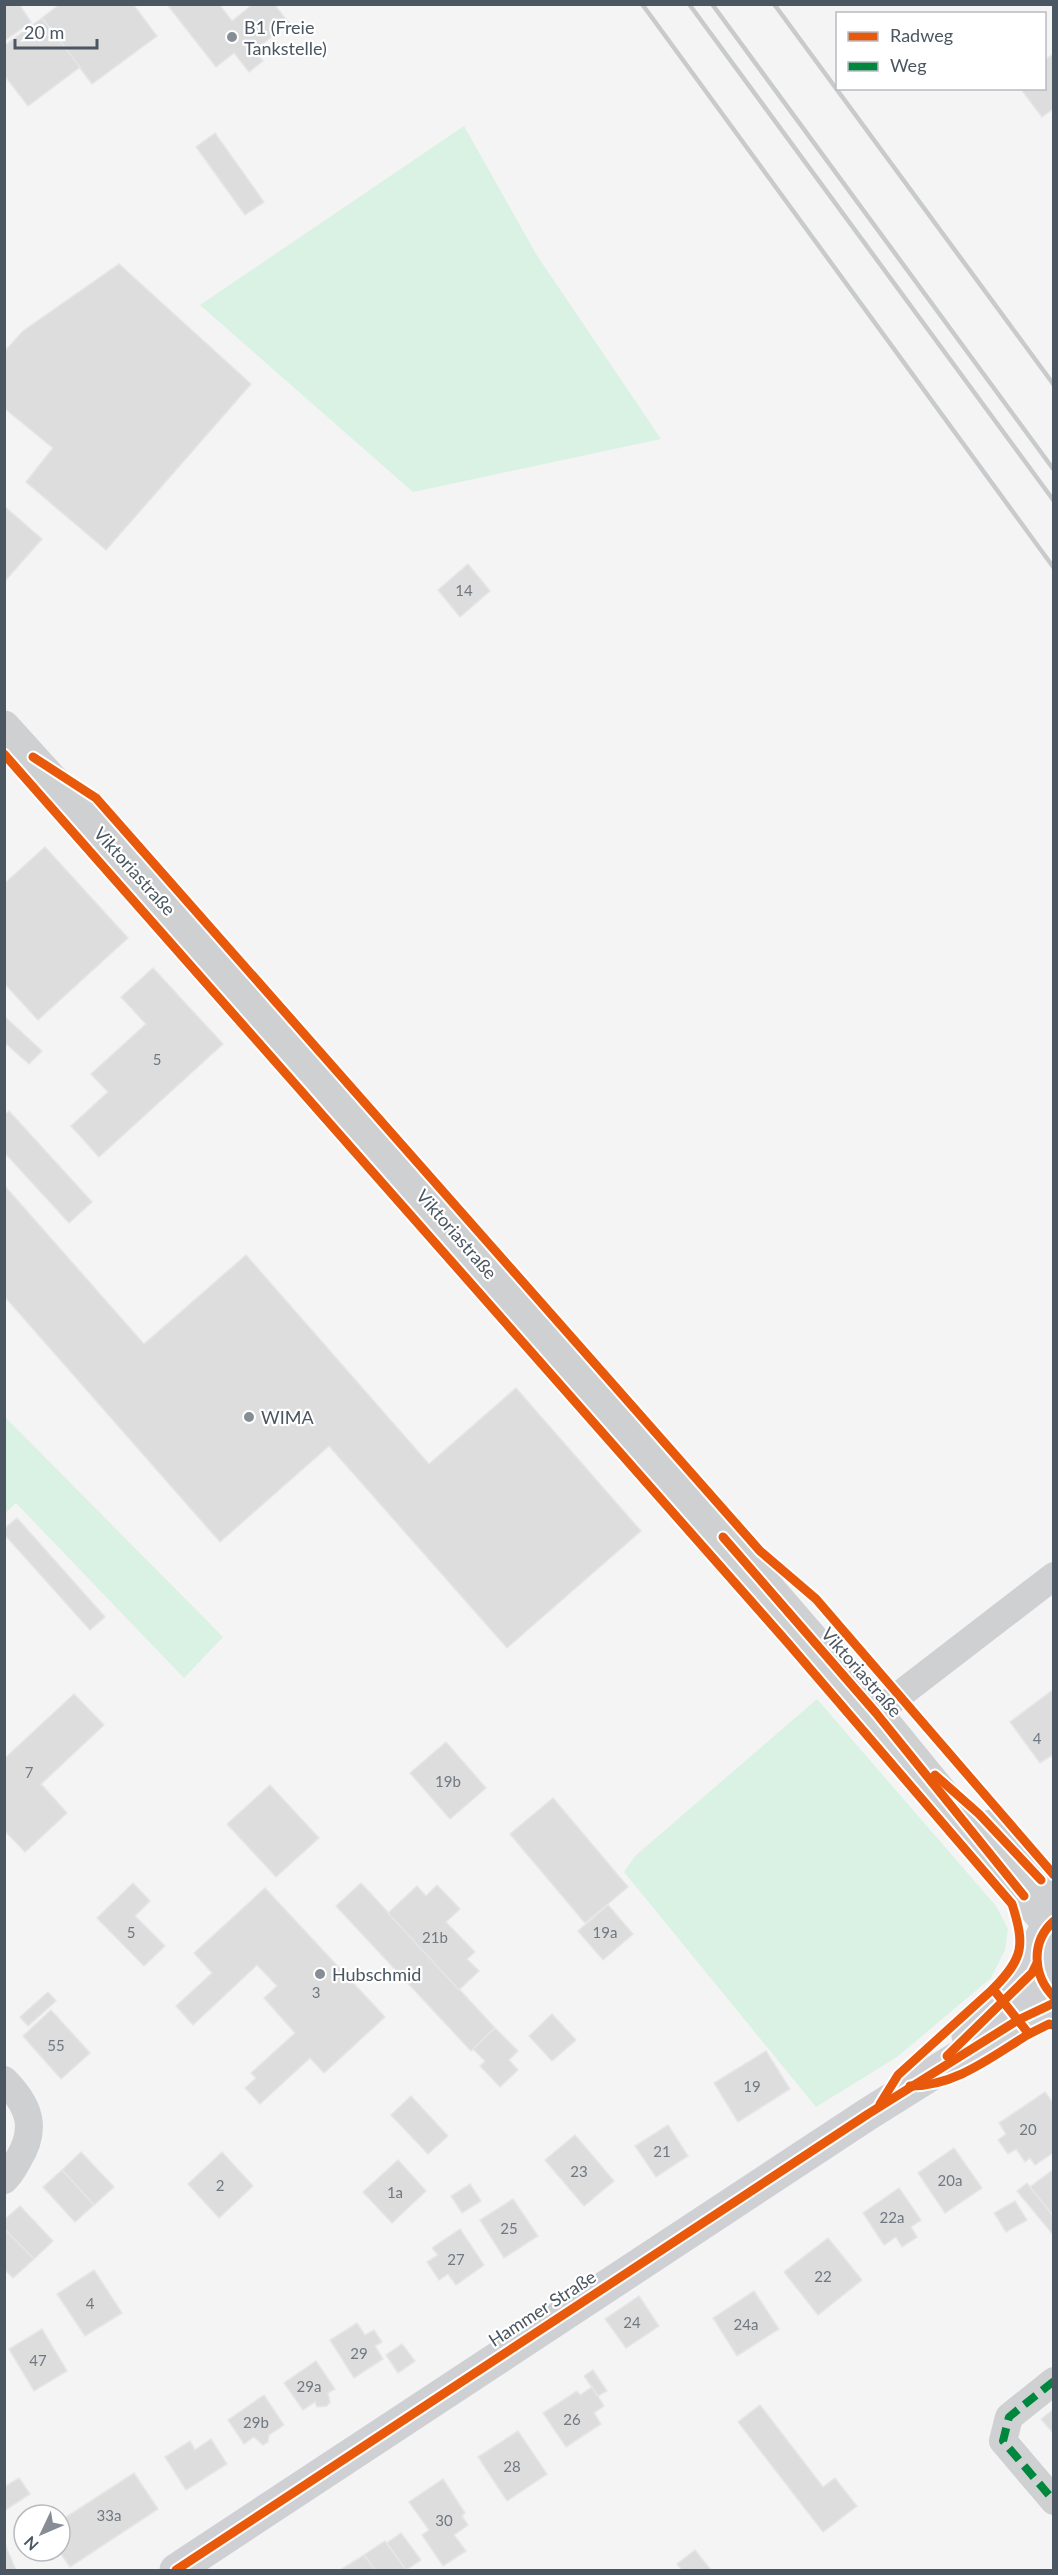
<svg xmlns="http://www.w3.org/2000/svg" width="1058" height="2575" font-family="Lato,sans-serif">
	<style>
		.green { fill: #d9f2e3 }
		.building { fill: #ddddde; stroke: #e5e6e7; stroke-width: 1.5 }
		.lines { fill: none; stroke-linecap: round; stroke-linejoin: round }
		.minor { stroke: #ced0d2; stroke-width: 28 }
		.tertiary { stroke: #ced0d2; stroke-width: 33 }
		.secondary { stroke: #ced0d4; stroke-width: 33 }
		.rail { stroke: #c9cacc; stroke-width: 4.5 }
		.quiet { stroke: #00873e; stroke-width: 8; stroke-dasharray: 15 8; stroke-linecap: butt }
		.cycleway-casing { stroke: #fff; stroke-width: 13 }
		.cycleway { stroke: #e8590c; stroke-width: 9 }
		.poi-dot { fill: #868d94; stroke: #fff; stroke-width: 2 }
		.labels { text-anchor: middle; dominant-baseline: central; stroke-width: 4.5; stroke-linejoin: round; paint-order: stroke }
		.number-label { font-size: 15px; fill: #707881 }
		.poi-label { font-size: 18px; fill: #4a5661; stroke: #fff; text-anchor: start }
		.street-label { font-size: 18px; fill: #4a5661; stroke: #fff }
	</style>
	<rect width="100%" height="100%" fill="#f4f4f4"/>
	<g class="green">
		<path d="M464 126 536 254 661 439 413 492 200 305Z"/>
		<path d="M5 1417 223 1637 184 1678 16 1503 5 1513Z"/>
		<path d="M817 1699 996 1906 1008 1929 1005 1950 991 1978 897 2057 816 2107 624 1872 635 1856Z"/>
	</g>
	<g class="building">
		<path d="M4 4H19L31 22 4 41Z"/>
		<path d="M60 4H133L157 36 92 84 42 18Z"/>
		<path d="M172 4H219L232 21 253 4H274L289 23 254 51 263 61 249 72 234 53 216 67 169 7Z"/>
		<path d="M42 18 80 67 28 106 4 75V46Z"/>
		<path d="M1054 54V108L1042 117 1020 88H1044V60Z"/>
		<path d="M215 133 264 202 245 215 196 147Z"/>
		<path d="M119 264 251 384 106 550 26 482 53 448 4 408V352L23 331Z"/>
		<path d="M4 506 42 539 4 582Z"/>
		<path d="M468 564 490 591 460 617 438 590Z"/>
		<path d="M45 847 128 938 38 1020 4 983V884Z"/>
		<path d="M153 968 223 1044 99 1157 71 1126 108 1092 91 1074 146 1024 121 997Z"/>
		<path d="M4 1016 42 1051 29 1064 4 1042Z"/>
		<path d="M9 1111 92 1202 69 1223 4 1152V1115Z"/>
		<path d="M4 1185 144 1344 246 1255 429 1464 516 1388 641 1531 507 1648 329 1446 220 1542 4 1296Z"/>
		<path d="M17 1518 105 1617 90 1630 4 1534V1529Z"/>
		<path d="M1054 1689V1754L1040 1763 1010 1722Z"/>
		<path d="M74 1694 104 1725 41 1784 67 1813 25 1852 4 1830V1759Z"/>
		<path d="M446 1742 486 1788 450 1819 410 1773Z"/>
		<path d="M270 1785 319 1838 276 1877 227 1824Z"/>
		<path d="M553 1798 628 1887 585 1923 510 1834Z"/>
		<path d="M133 1883 150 1901 135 1916 165 1946 144 1966 97 1918Z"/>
		<path d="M361 1883 495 2028 471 2051 336 1906Z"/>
		<path d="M437 1885 460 1909 446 1922 475 1952 467 1959 479 1971 459 1990 388 1913 417 1886 426 1896Z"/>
		<path d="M265 1888 385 2017 324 2073 310 2058 260 2104 245 2088 256 2078 251 2073 295 2033 264 1998 277 1986 257 1965 193 2025 176 2006 212 1973 194 1953Z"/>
		<path d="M608 1905 633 1934 603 1960 578 1931Z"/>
		<path d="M48 1992 56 2001 28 2026 20 2017Z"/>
		<path d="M51 2010 90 2053 61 2079 23 2036Z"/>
		<path d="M552 2014 576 2040 552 2061 529 2036Z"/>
		<path d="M495 2028 518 2051 509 2060 518 2070 500 2087 480 2066 485 2061 473 2049Z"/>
		<path d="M766 2051 790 2089 738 2122 714 2083Z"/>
		<path d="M1045 2092 1054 2104V2152L1035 2165 1030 2158 1025 2162 1016 2149 1008 2154 998 2140 1006 2134 999 2123Z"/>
		<path d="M411 2096 448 2136 428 2154 391 2115Z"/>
		<path d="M668 2125 688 2156 656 2177 635 2146Z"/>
		<path d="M575 2135 614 2181 584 2206 545 2160Z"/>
		<path d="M954 2148 982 2188 945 2213 918 2173Z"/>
		<path d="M81 2152 114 2187 94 2205 62 2170Z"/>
		<path d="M222 2152 253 2186 219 2218 188 2184Z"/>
		<path d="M398 2160 426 2191 392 2223 363 2192Z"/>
		<path d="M1054 2169V2217L1030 2187Z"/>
		<path d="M62 2170 94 2205 75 2222 43 2187Z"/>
		<path d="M1027 2183 1054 2217V2236L1017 2191Z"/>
		<path d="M470 2184 481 2201 462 2213 451 2196Z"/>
		<path d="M899 2188 921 2220 911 2227 917 2237 902 2247 896 2237 884 2245 863 2213Z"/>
		<path d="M513 2199 538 2236 504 2258 480 2220Z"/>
		<path d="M1015 2201 1027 2220 1006 2232 994 2213Z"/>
		<path d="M20 2206 53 2241 34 2259 4 2229V2220Z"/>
		<path d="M4 2229 34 2259 13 2278 4 2269Z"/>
		<path d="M460 2229 484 2265 456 2285 448 2274 439 2280 427 2262 438 2255 432 2248Z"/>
		<path d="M828 2238 862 2280 818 2315 784 2272Z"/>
		<path d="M94 2270 122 2313 85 2336 57 2294Z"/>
		<path d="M754 2291 779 2329 737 2356 713 2318Z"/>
		<path d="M639 2296 659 2326 626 2348 605 2319Z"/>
		<path d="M357 2323 365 2335 374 2330 382 2342 375 2346 383 2359 354 2378 330 2340Z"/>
		<path d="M42 2329 67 2371 34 2391 9 2349Z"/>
		<path d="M402 2344 415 2361 398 2373 386 2355Z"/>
		<path d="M316 2361 335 2389 328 2393 330 2402 327 2406 317 2407 315 2402 303 2410 284 2383Z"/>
		<path d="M593 2370 607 2391 598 2396 584 2376Z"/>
		<path d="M592 2387 604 2406 594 2413 601 2424 566 2447 543 2413 577 2391 580 2395Z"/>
		<path d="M264 2395 284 2425 269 2435 268 2442 263 2445 254 2437 244 2444 228 2420Z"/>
		<path d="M760 2405 823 2487 835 2478 857 2506 823 2532 738 2422Z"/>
		<path d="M1054 2409V2434L1041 2419Z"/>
		<path d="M518 2431 547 2474 507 2501 478 2457Z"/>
		<path d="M211 2439 227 2464 186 2490 165 2457 190 2441 195 2450Z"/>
		<path d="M134 2473 158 2509 70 2567 59 2551 60 2521Z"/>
		<path d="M19 2478 30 2494 4 2511V2487Z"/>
		<path d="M443 2479 465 2513 462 2516 468 2525 454 2535 466 2551 443 2566 422 2535 429 2530 409 2502Z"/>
		<path d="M401 2533 421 2560 406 2570 387 2543Z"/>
		<path d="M385 2541 406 2570H375L364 2555Z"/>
		<path d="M4 2542 16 2570H4Z"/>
		<path d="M695 2550 711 2570H682L677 2564Z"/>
		<path d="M364 2555 375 2570H340Z"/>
	</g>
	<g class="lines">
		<g class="minor">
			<path d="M876 1713 1054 1576"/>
			<path d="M4 2080C29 2105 38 2128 18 2160 14 2167 11 2174 4 2180"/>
			<path d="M1054 2381 1009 2417 1003 2441 1054 2501"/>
		</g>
		<g class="tertiary">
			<path d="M4 727 294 1048 761 1580 876 1713 1049 1925"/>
			<path d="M991 1826 1054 1895"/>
		</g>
		<g class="secondary">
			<path d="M1044 1985C1034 1963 1034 1938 1054 1921"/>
			<path d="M968 2036 1032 1973 1037 1963"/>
			<path d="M176 2570 868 2114 1018 2020 1054 2003"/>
		</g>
		<g class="rail">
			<path d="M642 4 1054 568"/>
			<path d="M689 4 1054 501"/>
			<path d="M712 4 1054 470"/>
			<path d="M774 4 1054 385"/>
		</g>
		<path class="quiet" d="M1054 2381 1009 2417 1003 2441 1054 2501"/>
		<g class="cycleway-casing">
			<g id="cycleway">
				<path d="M4 754 787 1642 1012 1904C1025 1945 1024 1958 993 1989L1029 2034 1049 2024 1054 2025"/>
				<path d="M33 757 96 798 760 1551 816 1599 1054 1875"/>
				<path d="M723 1537 876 1713 1024 1896"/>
				<path d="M935 1775 979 1814 1041 1880"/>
				<path d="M1054 1921C1030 1942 1033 1976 1054 1997"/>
				<path d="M947 2056 1032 1973 1037 1963"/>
				<path d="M910 2086C956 2086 991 2057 1029 2034"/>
				<path d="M880 2104 898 2075 993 1989"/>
				<path d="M176 2570 868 2114 1018 2020 1054 2003"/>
			</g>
		</g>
		<use href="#cycleway" class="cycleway"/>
	</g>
	<g class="poi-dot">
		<circle cx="232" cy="37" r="6"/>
		<circle cx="249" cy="1417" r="6"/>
		<circle cx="320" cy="1974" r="6"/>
	</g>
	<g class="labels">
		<g class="number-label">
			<text x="464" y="590">14</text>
			<text x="157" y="1059">5</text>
			<text x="1037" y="1738">4</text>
			<text x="29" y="1772">7</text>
			<text x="448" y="1781">19b</text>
			<text x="131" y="1932">5</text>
			<text x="605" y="1932">19a</text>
			<text x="435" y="1937">21b</text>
			<text x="316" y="1992">3</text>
			<text x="56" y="2045">55</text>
			<text x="752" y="2086">19</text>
			<text x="1028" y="2129">20</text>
			<text x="662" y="2151">21</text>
			<text x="579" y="2171">23</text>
			<text x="950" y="2180">20a</text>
			<text x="220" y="2185">2</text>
			<text x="395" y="2192">1a</text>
			<text x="892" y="2217">22a</text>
			<text x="509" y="2228">25</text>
			<text x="456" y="2259">27</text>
			<text x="823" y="2276">22</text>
			<text x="90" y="2303">4</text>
			<text x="632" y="2322">24</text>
			<text x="746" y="2324">24a</text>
			<text x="359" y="2353">29</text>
			<text x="38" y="2360">47</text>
			<text x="309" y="2386">29a</text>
			<text x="572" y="2419">26</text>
			<text x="256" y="2422">29b</text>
			<text x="512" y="2466">28</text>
			<text x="109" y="2515">33a</text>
			<text x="444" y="2520">30</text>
		</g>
		<g class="poi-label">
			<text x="244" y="27">B1 (Freie<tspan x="244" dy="21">Tankstelle)</tspan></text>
			<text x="261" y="1417">WIMA</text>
			<text x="332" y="1974">Hubschmid</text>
		</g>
		<g class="street-label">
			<text transform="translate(135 871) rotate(48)">Viktoriastraße</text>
			<text transform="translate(457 1234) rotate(49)">Viktoriastraße</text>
			<text transform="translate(862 1672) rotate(49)">Viktoriastraße</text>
			<text transform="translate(542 2308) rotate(-33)">Hammer Straße</text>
		</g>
	</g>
	<rect width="1058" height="2575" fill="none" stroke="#4a5661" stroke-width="12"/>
	<rect x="836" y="12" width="210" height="78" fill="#ffffff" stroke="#b7bbc0" stroke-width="1.5"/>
	<rect x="848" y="32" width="30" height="9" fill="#e8590c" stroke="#b7bbc0" stroke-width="1.5"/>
	<text x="890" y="42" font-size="18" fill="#4a5661">Radweg</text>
	<rect x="848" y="62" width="30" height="9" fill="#00873e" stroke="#b7bbc0" stroke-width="1.5"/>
	<text x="890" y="72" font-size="18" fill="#4a5661">Weg</text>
	<g transform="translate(42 2533) rotate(226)"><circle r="28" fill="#ffffff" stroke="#b7bbc0" stroke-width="1.5"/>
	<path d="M0-4.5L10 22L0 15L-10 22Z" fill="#868d94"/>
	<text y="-9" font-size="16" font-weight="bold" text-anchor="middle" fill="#4a5661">N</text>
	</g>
	<path d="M15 39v9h82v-9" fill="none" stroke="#4a5661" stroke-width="3"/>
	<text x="24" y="39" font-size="18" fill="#4a5661" stroke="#ffffff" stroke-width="4.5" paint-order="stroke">20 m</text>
</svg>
